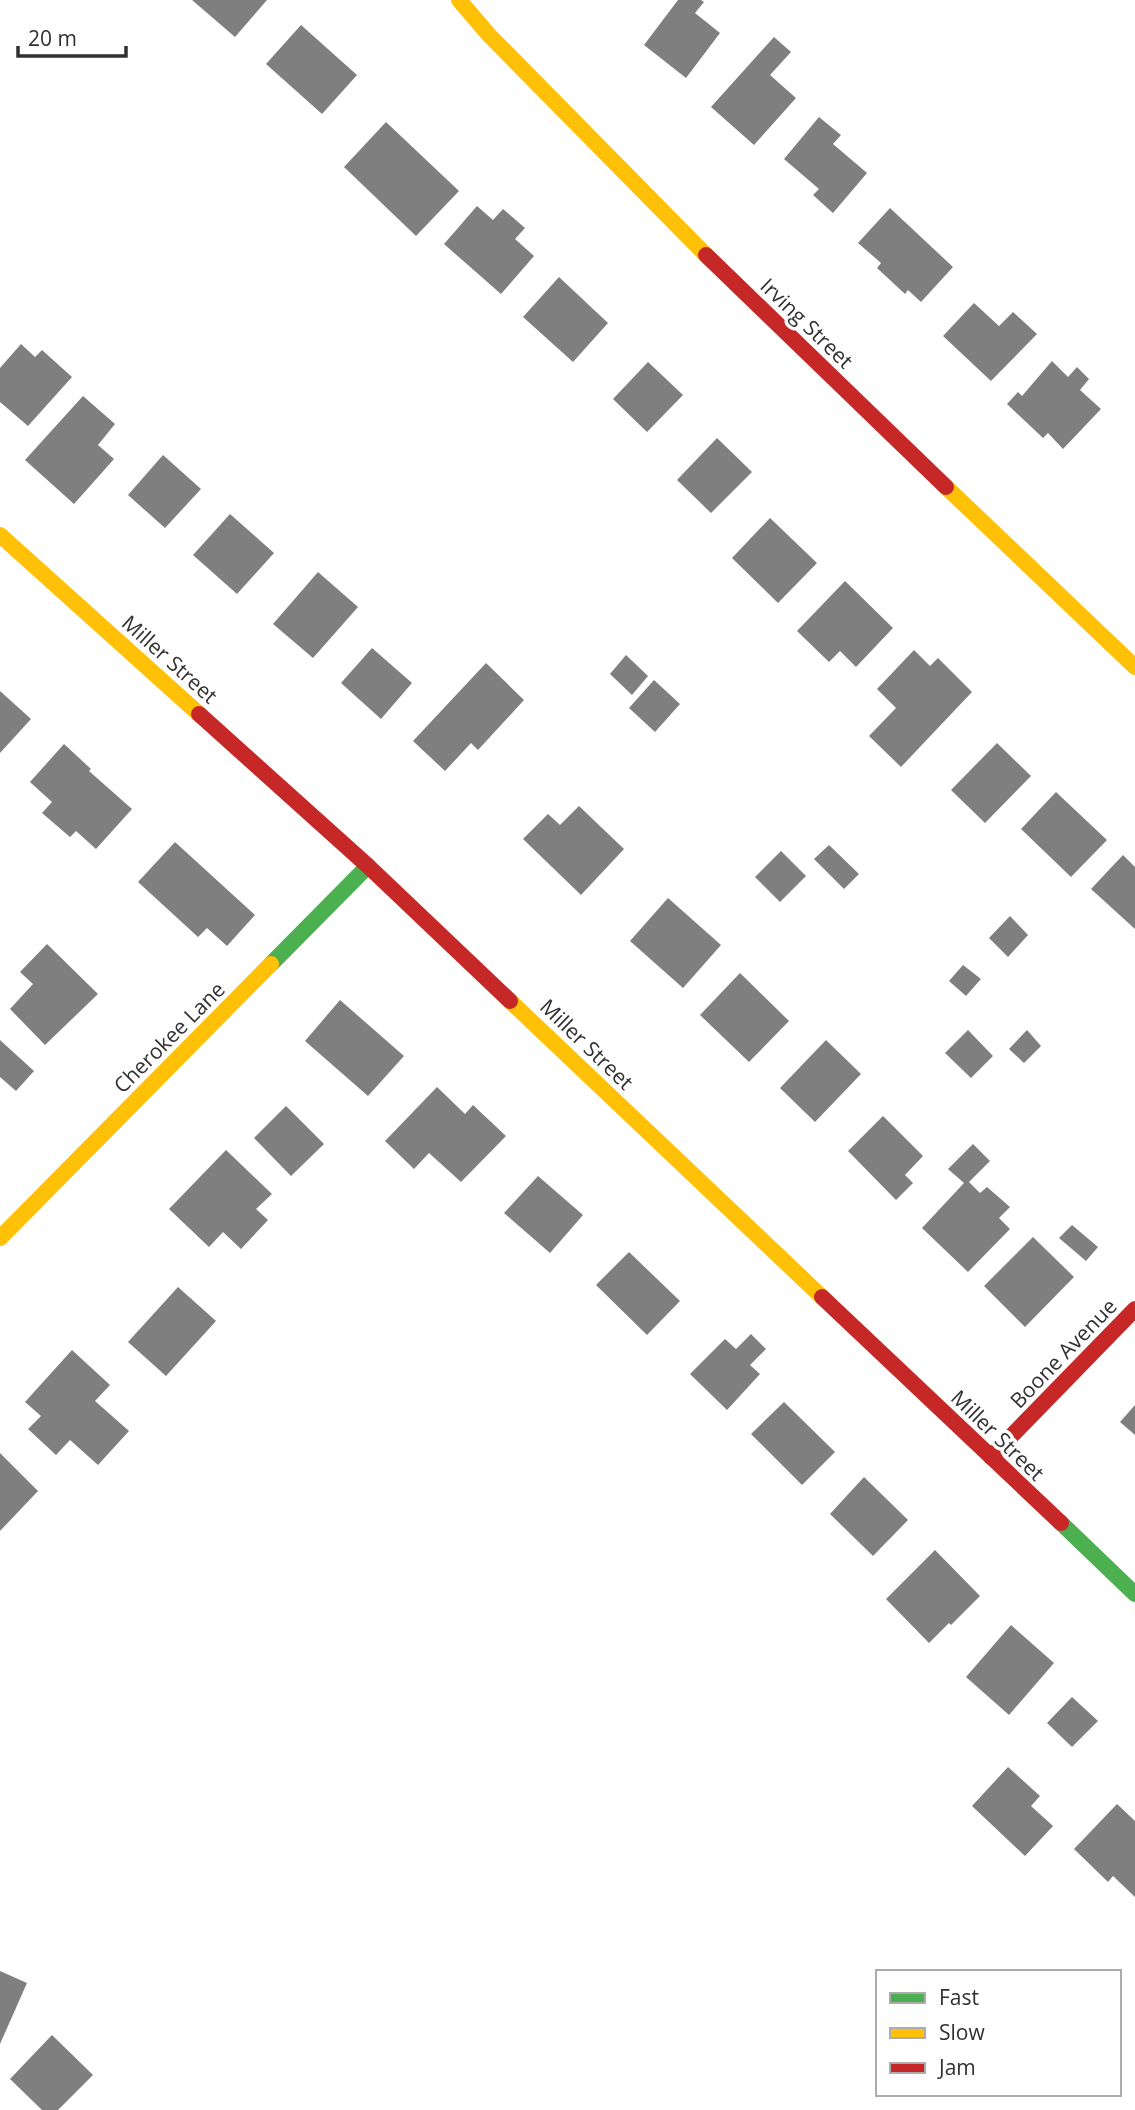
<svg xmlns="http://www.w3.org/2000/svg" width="1135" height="2110" font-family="'Open Sans',sans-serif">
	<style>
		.building { fill: #7f7f7f }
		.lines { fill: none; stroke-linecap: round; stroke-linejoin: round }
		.fast { stroke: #4caf50; stroke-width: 16 }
		.slow { stroke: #ffc107; stroke-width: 16 }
		.jam { stroke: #c62828; stroke-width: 16 }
		.labels { text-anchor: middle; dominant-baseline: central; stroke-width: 7; stroke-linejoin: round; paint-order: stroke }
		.street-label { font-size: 21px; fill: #303030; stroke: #fff }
	</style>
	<rect width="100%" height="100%" fill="#fff"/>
	<g class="building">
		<path d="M192 0H267L235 37Z"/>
		<path d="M678 0H701L704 2 695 13 720 33 686 78 644 45Z"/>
		<path d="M301 25 357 75 322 114 266 64Z"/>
		<path d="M774 37 791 52 770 75 796 98 754 145 711 107Z"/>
		<path d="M819 117 841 135 833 144 867 173 833 213 813 195 819 189 784 159Z"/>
		<path d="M386 122 459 191 416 236 344 167Z"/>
		<path d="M477 206 493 220 503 209 525 228 515 239 534 256 501 294 444 244Z"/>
		<path d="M890 208 953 267 921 302 908 290 905 294 877 268 881 263 858 243Z"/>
		<path d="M559 277 608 323 573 362 523 317Z"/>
		<path d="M974 303 999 326 1013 312 1037 334 991 381 943 336Z"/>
		<path d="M21 344 35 357 42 350 72 377 28 426 0 402V368Z"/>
		<path d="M1052 361 1068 377 1077 367 1089 379 1080 390 1101 409 1063 449 1048 433 1043 438 1007 404 1018 392 1022 396Z"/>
		<path d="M648 362 683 395 647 432 613 399Z"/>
		<path d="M83 396 115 424 98 445 114 459 74 504 25 460Z"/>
		<path d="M717 438 752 472 711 513 677 480Z"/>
		<path d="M163 455 201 489 165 528 128 495Z"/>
		<path d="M230 514 274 553 237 594 193 555Z"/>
		<path d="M770 518 817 563 778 603 732 558Z"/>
		<path d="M318 572 358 607 313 658 273 624Z"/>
		<path d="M845 581 893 628 856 667 840 651 829 662 797 631Z"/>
		<path d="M372 648 412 683 381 719 341 683Z"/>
		<path d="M914 650 930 666 938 658 972 692 901 767 869 736 896 708 877 689Z"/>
		<path d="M626 655 648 676 632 695 610 674Z"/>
		<path d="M486 663 524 700 478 750 471 743 445 771 413 741Z"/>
		<path d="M654 680 680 704 655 732 629 708Z"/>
		<path d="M0 691 31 719 0 753Z"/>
		<path d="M997 743 1031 776 985 823 951 790Z"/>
		<path d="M64 744 91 769 89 771 132 809 96 849 76 831 70 837 42 813 52 802 30 782Z"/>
		<path d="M1056 792 1107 840 1071 877 1021 829Z"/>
		<path d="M579 806 624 849 581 895 523 839 548 814 560 825Z"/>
		<path d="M175 842 255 915 227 946 207 928 198 937 138 882Z"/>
		<path d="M829 845 859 874 844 889 814 859Z"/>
		<path d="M781 851 806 876 780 902 755 877Z"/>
		<path d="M1123 855 1135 867V929L1091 889Z"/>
		<path d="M668 898 721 945 683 988 630 941Z"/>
		<path d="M1010 916 1028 935 1008 957 989 938Z"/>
		<path d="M47 944 98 994 45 1045 10 1009 33 984 20 972Z"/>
		<path d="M963 965 981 979 966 996 949 981Z"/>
		<path d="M740 973 789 1021 749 1062 700 1015Z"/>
		<path d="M340 1000 404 1056 368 1096 305 1041Z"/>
		<path d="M968 1030 993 1056 971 1078 945 1053Z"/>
		<path d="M1027 1030 1041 1046 1024 1063 1009 1049Z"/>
		<path d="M0 1040 34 1071 16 1091 0 1077Z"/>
		<path d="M826 1040 861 1074 815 1122 780 1088Z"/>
		<path d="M437 1087 465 1114 473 1105 506 1136 461 1182 429 1153 414 1169 385 1141Z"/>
		<path d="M286 1106 324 1144 291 1176 254 1138Z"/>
		<path d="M883 1116 923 1156 905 1175 913 1183 896 1200 848 1151Z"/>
		<path d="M973 1144 990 1161 969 1182 980 1193 987 1187 1010 1207 999 1218 1010 1229 968 1272 922 1228 964 1183 948 1169Z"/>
		<path d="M226 1150 272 1194 256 1209 268 1220 241 1249 223 1232 209 1247 169 1209Z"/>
		<path d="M538 1176 583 1215 550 1253 504 1213Z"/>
		<path d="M1072 1225 1098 1247 1086 1261 1059 1238Z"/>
		<path d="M1033 1237 1074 1277 1025 1327 984 1286Z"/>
		<path d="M629 1252 680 1301 647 1335 596 1285Z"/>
		<path d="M178 1287 216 1321 166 1376 128 1342Z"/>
		<path d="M751 1334 766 1349 750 1365 760 1374 727 1410 690 1374 725 1339 736 1349Z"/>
		<path d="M72 1350 110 1385 95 1401 129 1431 98 1465 70 1440 56 1455 28 1429 41 1416 25 1402Z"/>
		<path d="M784 1402 835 1452 802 1485 751 1434Z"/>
		<path d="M1135 1405V1435L1120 1422Z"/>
		<path d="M0 1453 38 1491 0 1531Z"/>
		<path d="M864 1477 908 1520 873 1556 830 1514Z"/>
		<path d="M935 1550 980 1596 951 1625 949 1623 929 1643 886 1599Z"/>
		<path d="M1011 1625 1054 1663 1009 1715 966 1677Z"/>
		<path d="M1072 1697 1098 1721 1072 1747 1047 1723Z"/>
		<path d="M1008 1767 1040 1796 1031 1806 1053 1826 1025 1856 972 1806Z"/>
		<path d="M1117 1804 1135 1821V1897L1113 1876 1108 1882 1074 1849Z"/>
		<path d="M0 1971 27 1983 0 2044Z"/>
		<path d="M52 2035 93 2075 58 2110H42L10 2079Z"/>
	</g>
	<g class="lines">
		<g class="fast">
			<path d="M271 964 368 866"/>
			<path d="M1061 1523 1135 1594"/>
		</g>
		<g class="slow">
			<path d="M459 0 489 35 706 255"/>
			<path d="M946 487 1135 667"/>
			<path d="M0 535 199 714"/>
			<path d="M510 1001 822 1297"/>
			<path d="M0 1238 271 964"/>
		</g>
		<g class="jam">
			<path d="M706 255 946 487"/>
			<path d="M199 714 368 866 510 1001"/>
			<path d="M822 1297 1061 1523"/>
			<path d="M991 1457 1135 1309"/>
		</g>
	</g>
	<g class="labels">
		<g class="street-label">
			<text transform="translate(807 323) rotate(44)">Irving Street</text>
			<text transform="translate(170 659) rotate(42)">Miller Street</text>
			<text transform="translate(169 1037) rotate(-45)">Cherokee Lane</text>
			<text transform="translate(587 1044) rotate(44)">Miller Street</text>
			<text transform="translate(1063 1353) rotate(-46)">Boone Avenue</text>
			<text transform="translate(998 1435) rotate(44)">Miller Street</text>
		</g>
	</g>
	<rect x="876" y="1970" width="245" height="126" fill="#ffffff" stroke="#acacac" stroke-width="2"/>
	<rect x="890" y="1993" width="35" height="10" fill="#4caf50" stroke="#acacac" stroke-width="2"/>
	<text x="939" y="2005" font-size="21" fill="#303030">Fast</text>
	<rect x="890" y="2028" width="35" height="10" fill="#ffc107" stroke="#acacac" stroke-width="2"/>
	<text x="939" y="2040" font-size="21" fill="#303030">Slow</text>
	<rect x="890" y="2063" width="35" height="10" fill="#c62828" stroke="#acacac" stroke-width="2"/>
	<text x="939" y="2075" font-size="21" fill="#303030">Jam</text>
	<path d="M18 46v10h108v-10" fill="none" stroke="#303030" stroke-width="3.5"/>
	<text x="28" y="46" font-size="21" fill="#303030" stroke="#ffffff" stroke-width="5" paint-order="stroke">20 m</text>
</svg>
